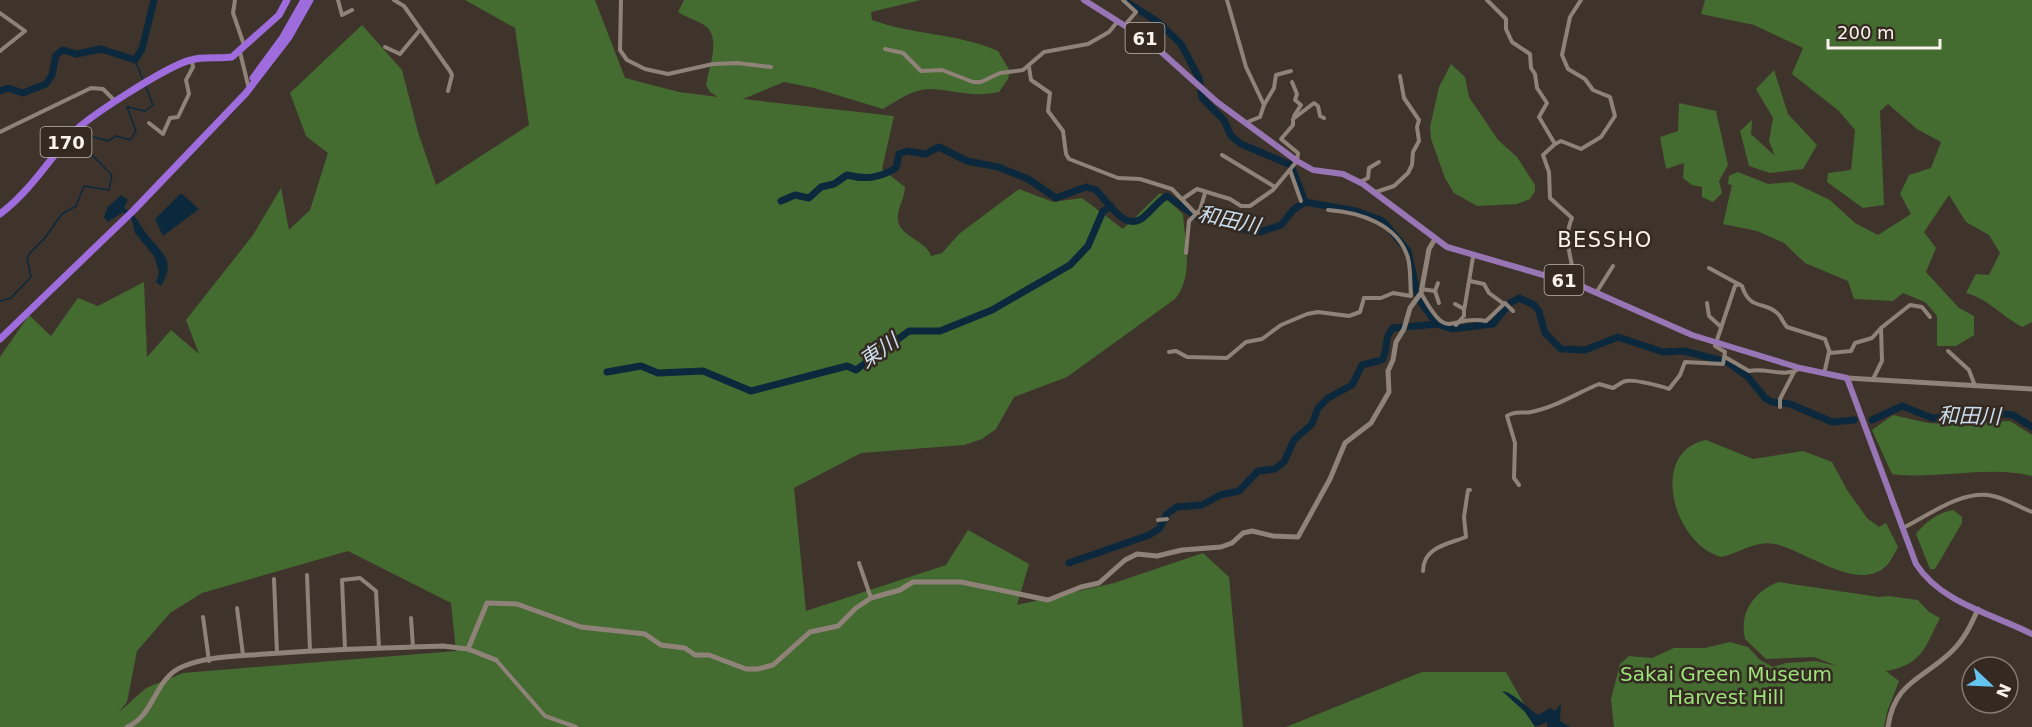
<svg xmlns="http://www.w3.org/2000/svg" width="2032" height="727" font-family="'DejaVu Sans','Noto Sans JP',sans-serif">
	<style>
		.green { fill: #446b30; fill-rule: evenodd }
		.water { fill: #0c283c }
		.lines { fill: none; stroke-linecap: round; stroke-linejoin: round }
		.stream { stroke: #0c283c; stroke-width: 1.5 }
		.river { stroke: #0c283c; stroke-width: 7 }
		.street { stroke: #8f8278; stroke-width: 4 }
		.secondary { stroke: #8f8278; stroke-width: 5 }
		.primary { stroke: #9875b4; stroke-width: 6 }
		.highway { stroke: #9e6cdc; stroke-width: 7 }
		.labels { text-anchor: middle; dominant-baseline: central; stroke-width: 5; stroke-linejoin: round; paint-order: stroke }
		.shield { fill: #342a21; stroke: #bfb7b0; stroke-width: 1.5 }
		.shield-label { font-size: 18px; font-weight: bold; fill: #faf3ed }
		.park-label { font-size: 20px; fill: #9de37a; stroke: #342a21 }
		.water-label { font-size: 21px; font-style: italic; fill: #cadeef; stroke: #342a21 }
		.neighbourhood-label { font-size: 21px; letter-spacing: 1.5px; fill: #faf3ed; stroke: #342a21 }
	</style>
	<rect width="100%" height="100%" fill="#3f342b"/>
	<g class="green">
		<path d="M465 0H595L625 78 679 92 718 97 710 92 706 85C708 70 720 42 708 28 701 21 686 18 678 12L684 0H921L871 12 872 20C913 35 957 33 998 51L1010 71 1008 79 999 92C972 98 955 90 930 89 912 89 897 101 883 109L814 88 784 82 743 99 894 116 882 169 905 187C905 198 896 210 898 221 901 237 927 241 931 256L942 253 959 234 1019 189 1053 202 1082 198 1123 229 1160 193 1183 214C1185 242 1194 276 1175 299L1067 377 1014 397 996 429 982 439 964 445 861 453 794 488 806 611 946 565 968 530 1029 564 1017 605 1114 583 1203 553 1229 577 1243 727H0V357L29 315 51 336 78 298 98 306 144 282 147 357 171 330 199 354 186 320 253 235 281 188 289 230 310 210 328 153 306 136 290 93 362 25 402 70 418 132 436 185 529 125 515 28ZM348 551 451 603 456 651 183 673 146 688 118 713 127 702 137 651 170 613 202 593Z"/>
		<path d="M1705 0H2032V322L2022 327C2002 316 1988 299 1966 293L1976 274 1989 275 2000 253 1989 235 1966 222 1949 195 1924 232 1936 248 1926 272 1959 308 1974 316V335L1956 346H1937V316L1925 302 1903 293 1893 301 1854 299 1848 281 1805 263 1784 243 1757 231 1723 224 1732 185 1728 184 1729 176 1738 172 1768 184 1792 182 1830 200 1855 223 1878 235 1911 214 1900 194 1909 175 1931 168 1941 142 1917 129 1888 104 1880 111 1884 205 1863 208 1827 182 1828 173 1851 170 1855 130 1839 111 1792 74 1803 48 1754 25 1701 14Z"/>
		<path d="M1451 64 1465 77 1469 97 1498 140 1517 157 1535 185V191L1530 199 1517 204 1477 206 1454 193 1445 178 1431 139 1430 127 1439 87Z"/>
		<path d="M1774 70 1788 114 1817 145 1803 169 1770 173 1749 166 1740 131 1752 120 1751 134 1775 156 1769 141 1773 118 1756 89Z"/>
		<path d="M1679 103 1716 111 1728 165 1719 181 1722 193 1713 202 1702 197V187L1692 185 1683 178 1684 163 1666 169 1660 137 1678 131Z"/>
		<path d="M1893 415 1928 423 1951 424 2010 421 2032 435V476C1988 465 1938 480 1892 474L1872 430Z"/>
		<path d="M1706 440 1753 459 1803 451 1832 462 1847 490 1867 518 1879 527 1886 523 1898 547C1894 554 1891 562 1885 567 1857 592 1806 551 1775 544 1755 540 1740 553 1721 557 1672 543 1649 451 1706 440Z"/>
		<path d="M1953 510 1962 517V523L1935 569H1930L1916 534C1924 523 1939 512 1953 510Z"/>
		<path d="M1778 582 1879 597 1888 596 1918 600 1929 612 1940 618C1925 647 1922 665 1886 671L1899 681 1887 712 1884 727H1614L1611 699 1620 664 1629 656 1652 658 1674 648H1705L1730 642 1748 647 1760 660 1773 667 1786 663 1816 661 1837 666 1814 657 1766 659 1745 639C1739 612 1754 592 1778 582Z"/>
		<path d="M1422 672H1506L1537 727H1286Z"/>
	</g>
	<g class="water">
		<path d="M181 193 199 209 163 236 155 219Z"/>
		<path d="M121 195 128 200 124 208C136 214 138 223 146 233 161 253 177 259 161 286L156 282 159 272 154 256 135 233 132 220 123 212 108 222 104 217 108 207Z"/>
		<path d="M1502 691C1513 692 1527 708 1538 715L1550 708 1555 711 1561 704 1560 721 1570 727H1547V722L1535 727 1525 712Z"/>
	</g>
	<g class="lines">
		<g class="stream">
			<path d="M135 60 143 80"/>
			<path d="M0 301 11 298 31 277 27 258 30 253 44 239 62 214 76 206 84 186 109 190 112 175 91 154 88 141 94 137 108 141 116 136 130 140 136 131 127 107 145 111 153 105 145 85"/>
		</g>
		<g class="river">
			<path d="M1128 3 1158 22 1181 44 1199 78 1202 98 1224 120 1231 136 1241 144 1291 165 1305 202"/>
			<path d="M0 91 8 88 23 93 46 84 52 75 56 55 63 50 76 54 101 49 135 60 142 49 154 0"/>
			<path d="M781 201 795 195 809 198 821 187 834 184 847 175C866 180 879 178 896 168L899 154 907 151 925 154 939 147 967 161 998 167 1028 179 1056 198 1086 187 1096 190C1110 204 1126 235 1146 215 1153 209 1158 201 1167 196L1197 217 1227 221 1246 230 1260 232 1281 225 1293 210 1305 202 1356 211 1383 221 1408 251 1419 300 1437 324 1452 329 1493 324 1510 303 1519 298 1534 305 1539 311 1545 333 1561 349 1585 350 1618 337 1663 352 1684 351 1727 362 1748 377 1765 398 1772 402 1790 404 1832 422 1854 420"/>
			<path d="M607 372 641 366 658 373 703 371 751 391 847 366 856 370 909 331H940L992 310 1070 265 1088 246 1103 211 1111 206"/>
			<path d="M1872 420 1902 406 1932 418 2004 414 2013 415 2032 427"/>
			<path d="M1069 563 1149 535 1159 529 1167 514 1177 507 1202 505 1220 495 1239 491 1258 471 1275 469 1284 462 1294 440 1312 424 1318 408 1328 398 1352 385 1362 365 1382 360C1389 349 1383 338 1393 328L1437 324"/>
		</g>
		<g class="street">
			<path d="M235 0 233 13 244 45"/>
			<path d="M338 0 342 15 352 10"/>
			<path d="M394 0 404 6 450 71 452 75 448 91"/>
			<path d="M621 0 620 50 627 60 645 69 668 74 713 64 737 63 771 67"/>
			<path d="M1123 0 1136 12 1125 25"/>
			<path d="M1227 0 1246 67 1264 105 1260 117 1245 123"/>
			<path d="M1487 0 1506 19V29L1512 42 1530 54 1531 68 1535 74 1537 88 1547 103 1539 117 1555 144 1543 155 1549 172 1550 198 1572 218C1564 236 1569 249 1572 266L1565 280"/>
			<path d="M0 13 25 31 0 51"/>
			<path d="M385 47 400 54 420 30"/>
			<path d="M885 49 903 53 921 71 942 70 973 82H981L1000 73 1023 70 1044 52 1088 44 1109 32 1118 21"/>
			<path d="M240 52 248 85"/>
			<path d="M1029 67 1031 80 1050 93 1048 111 1063 131 1066 154 1069 159 1118 178 1140 179 1172 189 1194 212 1214 216"/>
			<path d="M1292 82 1297 94 1295 100 1301 105 1294 116"/>
			<path d="M1264 105 1274 88 1276 75 1291 71"/>
			<path d="M149 123 163 134 170 118 178 117 189 94 186 80 193 67 192 60"/>
			<path d="M0 132 91 88 103 89 115 101"/>
			<path d="M1555 144 1561 141 1581 149 1601 137 1615 116 1610 97 1593 90 1585 79 1568 69 1562 55 1570 17 1581 0"/>
			<path d="M1222 155 1275 187"/>
			<path d="M1297 161 1298 153 1281 139 1293 125V119L1314 103 1318 106 1320 116 1324 118"/>
			<path d="M1290 170 1301 201"/>
			<path d="M1360 182 1368 178 1369 168 1379 162"/>
			<path d="M1376 192 1394 186 1408 173 1412 165 1413 152 1419 141 1417 127 1419 120 1404 98 1400 76"/>
			<path d="M1184 198 1197 189 1230 199 1241 206H1250L1273 190 1297 161"/>
			<path d="M1186 253 1189 221 1200 210 1205 193"/>
			<path d="M1709 268 1742 286C1750 312 1766 300 1779 315 1782 318 1783 323 1787 327L1825 339 1830 353 1851 351 1855 343 1872 338 1881 328"/>
			<path d="M1470 281 1484 284 1489 293 1504 304"/>
			<path d="M1438 283 1435 291 1439 303"/>
			<path d="M1421 289 1435 291"/>
			<path d="M1421 293C1450 345 1447 314 1486 321L1505 303 1513 311"/>
			<path d="M1596 293 1613 266"/>
			<path d="M1707 303 1709 316 1720 326"/>
			<path d="M1455 304 1464 309 1465 305 1473 257"/>
			<path d="M1456 325 1464 316V309"/>
			<path d="M1948 351 1969 370 1975 386"/>
			<path d="M1169 352 1176 351 1187 357 1227 358 1246 342 1262 339 1281 325 1307 314 1318 312 1349 316 1360 312 1364 298H1381L1393 293 1411 296C1410 284 1411 270 1408 258 1398 224 1359 212 1328 210"/>
			<path d="M1725 357 1749 371C1766 367 1783 378 1799 369"/>
			<path d="M1824 374 1829 352"/>
			<path d="M1873 379 1882 361 1881 328 1910 305 1922 307 1930 317"/>
			<path d="M1780 407V399L1794 372"/>
			<path d="M1519 485 1514 478 1515 443 1507 416C1516 410 1522 414 1531 412 1554 408 1577 393 1599 384L1613 388C1617 386 1621 382 1626 381 1634 379 1661 386 1669 389L1680 375 1685 362 1723 364 1725 352 1715 346 1735 286 1739 284"/>
			<path d="M1158 520 1167 519"/>
			<path d="M1903 528C1929 515 1963 489 1993 496 2007 499 2019 507 2032 512"/>
			<path d="M859 563 871 598"/>
			<path d="M1423 571C1423 547 1448 544 1466 537L1464 517 1468 490H1470"/>
			<path d="M307 575 310 651"/>
			<path d="M274 579 277 653"/>
			<path d="M237 608 243 655"/>
			<path d="M203 617 209 661"/>
			<path d="M411 618 413 647"/>
			<path d="M345 649 342 580 360 578 376 591 379 648"/>
			<path d="M496 660 545 716 576 727"/>
		</g>
		<g class="secondary">
			<path d="M1847 378 2032 389"/>
			<path d="M468 649 487 603 517 604 581 627 645 634 661 645 685 648 695 655H709L746 669H758L773 665 810 632 838 626 856 608 871 598 900 590 913 582H961L1048 600 1081 587 1099 583 1125 560 1137 554 1157 556 1182 550 1221 547 1232 543 1243 533 1252 531 1273 536 1298 537 1330 479 1345 443 1371 423 1389 392 1388 371 1393 360 1396 342 1404 329 1410 308 1421 293 1429 249 1435 239"/>
			<path d="M127 727C155 716 154 677 184 666 208 656 240 656 265 654 325 649 384 648 443 646L468 649 496 660"/>
			<path d="M1888 727C1894 682 1923 679 1951 652 1964 640 1971 625 1978 609"/>
		</g>
		<path class="primary" d="M1084 0 1149 41 1217 102 1297 161 1313 170 1343 174 1363 184 1447 247 1581 286 1692 335 1800 368 1847 378 1916 564C1941 603 1993 614 2032 634"/>
		<g class="highway">
			<path d="M253 78 283 37 304 0"/>
			<path d="M0 214C29 192 47 163 70 136 85 118 169 65 191 60 204 56 218 59 232 57L279 15 287 0"/>
			<path d="M0 339 133 211 246 93 289 37 310 0"/>
		</g>
	</g>
	<g class="labels">
		<g class="shield">
			<rect x="1125.5" y="23" width="39" height="30" rx="4.5"/>
			<rect x="40.5" y="127" width="51" height="30" rx="4.5"/>
			<rect x="1544.5" y="265" width="39" height="30" rx="4.5"/>
		</g>
		<g class="shield-label">
			<text x="1145" y="38">61</text>
			<text x="66" y="142">170</text>
			<text x="1564" y="280">61</text>
		</g>
		<g class="park-label">
			<text x="1726" y="674">Sakai Green Museum<tspan x="1726" dy="23">Harvest Hill</tspan></text>
		</g>
		<g class="water-label">
			<text transform="translate(1229 220) rotate(12)">和田川</text>
			<text transform="translate(879 351) rotate(-35)">東川</text>
			<text transform="translate(1969 416) rotate(1)">和田川</text>
		</g>
		<g class="neighbourhood-label">
			<text x="1605" y="240">BESSHO</text>
		</g>
	</g>
	<g transform="translate(1990 685) rotate(113)"><circle r="28" fill="#342a21" stroke="#837a73" stroke-width="1.5"/>
	<path d="M0-4.5L10 22L0 15L-10 22Z" fill="#64c5ee"/>
	<text y="-9" font-size="16" font-weight="bold" text-anchor="middle" fill="#faf3ed">N</text>
	</g>
	<path d="M1828 39v9h112v-9" fill="none" stroke="#faf3ed" stroke-width="3"/>
	<text x="1837" y="39" font-size="18" fill="#faf3ed" stroke="#342a21" stroke-width="4.5" paint-order="stroke">200 m</text>
</svg>
